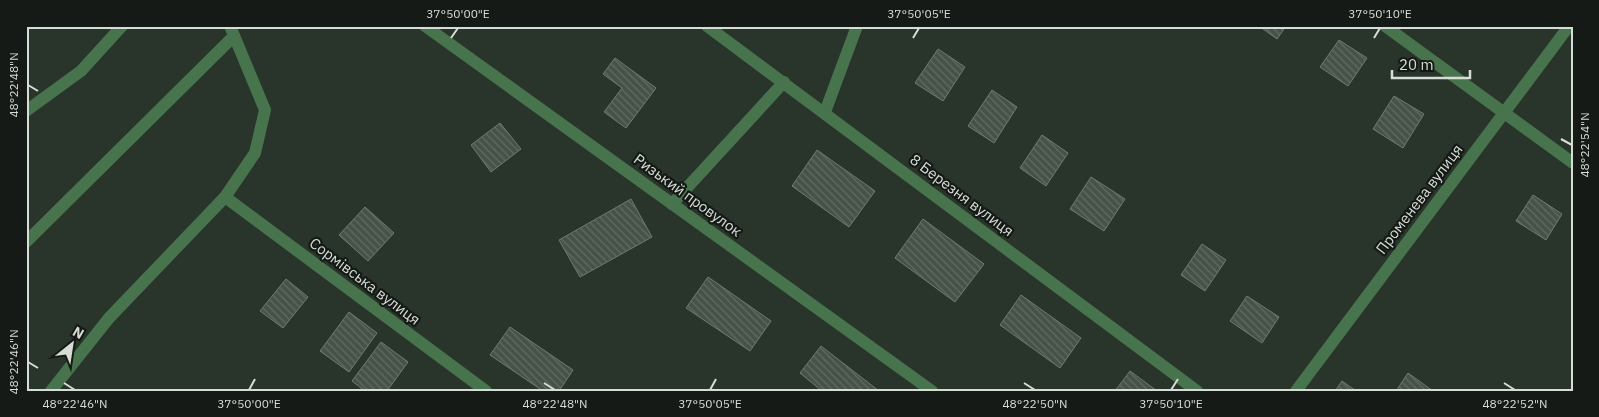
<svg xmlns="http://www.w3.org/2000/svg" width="1599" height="417" font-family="'IBM Plex Sans',sans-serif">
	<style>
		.building { fill: url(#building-back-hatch); stroke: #6e7b6f }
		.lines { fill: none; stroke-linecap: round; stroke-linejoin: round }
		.minor { stroke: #47744d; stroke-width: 12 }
		.ticks { fill: none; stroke: #d6ddd6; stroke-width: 2 }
		.labels { text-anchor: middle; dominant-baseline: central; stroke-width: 4.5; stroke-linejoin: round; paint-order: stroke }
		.street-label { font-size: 15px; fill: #d6ddd6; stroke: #151a16 }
		.neatline { fill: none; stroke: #d6ddd6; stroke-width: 2 }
		.ticks-label { font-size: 12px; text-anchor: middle; fill: #d6ddd6 }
	</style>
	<defs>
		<pattern id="building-back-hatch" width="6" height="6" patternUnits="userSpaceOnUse" patternTransform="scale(1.25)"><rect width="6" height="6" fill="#465247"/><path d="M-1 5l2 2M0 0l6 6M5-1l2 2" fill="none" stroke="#606a61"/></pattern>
	</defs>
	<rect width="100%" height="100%" fill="#29342a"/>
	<g class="building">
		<path d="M1259 26H1286L1277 39Z"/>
		<path d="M1339 40 1367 58 1348 86 1320 67Z"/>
		<path d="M938 49 965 67 943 101 915 83Z"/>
		<path d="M615 58 656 88 626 128 604 112 622 88 603 74Z"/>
		<path d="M992 90 1017 107 994 143 968 126Z"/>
		<path d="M1394 96 1424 114 1403 148 1373 129Z"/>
		<path d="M500 123 521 149 491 172 471 145Z"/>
		<path d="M1042 135 1068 153 1046 186 1020 168Z"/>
		<path d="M817 150 875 191 849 227 792 186Z"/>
		<path d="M1091 177 1125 199 1104 231 1070 209Z"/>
		<path d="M1533 195 1562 214 1546 240 1516 221Z"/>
		<path d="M631 199 652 237 580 277 559 240Z"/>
		<path d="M365 207 394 233 368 261 339 235Z"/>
		<path d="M923 219 984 264 955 302 895 258Z"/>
		<path d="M1202 244 1226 260 1205 291 1181 275Z"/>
		<path d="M708 277 771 321 750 351 686 308Z"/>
		<path d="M286 279 308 297 283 328 260 311Z"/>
		<path d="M1021 295 1081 338 1060 368 1000 325Z"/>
		<path d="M1247 296 1279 317 1262 343 1230 321Z"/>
		<path d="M349 312 377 333 349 372 320 351Z"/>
		<path d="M510 327 573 370 559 391H543L490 355Z"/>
		<path d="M381 342 408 362 387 391H365L352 381Z"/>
		<path d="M821 346 879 391H822L800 373Z"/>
		<path d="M1130 371 1157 391H1115Z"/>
		<path d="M1408 373 1433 391H1396Z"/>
		<path d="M1342 381 1356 391H1335Z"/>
	</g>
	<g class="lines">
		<g class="minor">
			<path d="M425 26 932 391"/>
			<path d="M707 26 1197 391"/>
			<path d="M1385 26 1573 163"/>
			<path d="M26 111 81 71 122 26"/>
			<path d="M825 112 857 26"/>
			<path d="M225 197 486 391"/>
			<path d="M672 204 784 82"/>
			<path d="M26 242 234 36"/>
			<path d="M51 391 109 318 225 197 255 153 265 110 230 26"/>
			<path d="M1296 391 1569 26"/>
		</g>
	</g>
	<path class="ticks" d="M451 38 458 28M913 38 919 28M1374 38 1380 28M28 85 38 91M1561 139 1572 145M28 362 38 368M64 383 75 390M544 383 555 390M1024 383 1035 390M1504 383 1515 390M249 390 255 379M710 390 716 379M1171 390 1178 379"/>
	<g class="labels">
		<g class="street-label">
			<text transform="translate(688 195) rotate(36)">Ризький провулок</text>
			<text transform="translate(962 195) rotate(37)">8 Березня вулиця</text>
			<text transform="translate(1419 199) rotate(-53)">Променева вулиця</text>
			<text transform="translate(365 281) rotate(37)">Сормівська вулиця</text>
		</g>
	</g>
	<rect width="1599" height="417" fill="none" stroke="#151a16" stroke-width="55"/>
	<g transform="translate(72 344) rotate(30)" stroke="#151a16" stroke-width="4" paint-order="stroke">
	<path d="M0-4L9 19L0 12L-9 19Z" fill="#d6ddd6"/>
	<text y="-8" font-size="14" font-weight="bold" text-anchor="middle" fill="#d6ddd6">N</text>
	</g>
	<path d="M1392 70v8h78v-8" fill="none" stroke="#d6ddd6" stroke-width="2.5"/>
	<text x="1399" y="70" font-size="15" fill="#d6ddd6" stroke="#151a16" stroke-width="4" paint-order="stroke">20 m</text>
	<rect x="28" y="28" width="1544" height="362" class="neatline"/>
	<g class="ticks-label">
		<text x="458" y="18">37°50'00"E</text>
		<text x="919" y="18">37°50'05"E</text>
		<text x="1380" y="18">37°50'10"E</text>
		<text transform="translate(14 85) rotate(-90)" y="4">48°22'48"N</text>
		<text transform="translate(1585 145) rotate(-90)" y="4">48°22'54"N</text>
		<text transform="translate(14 362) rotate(-90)" y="4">48°22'46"N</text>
		<text x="75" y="408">48°22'46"N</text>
		<text x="249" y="408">37°50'00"E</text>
		<text x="555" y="408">48°22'48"N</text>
		<text x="710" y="408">37°50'05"E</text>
		<text x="1035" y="408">48°22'50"N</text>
		<text x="1171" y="408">37°50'10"E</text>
		<text x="1515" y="408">48°22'52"N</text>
	</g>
</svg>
